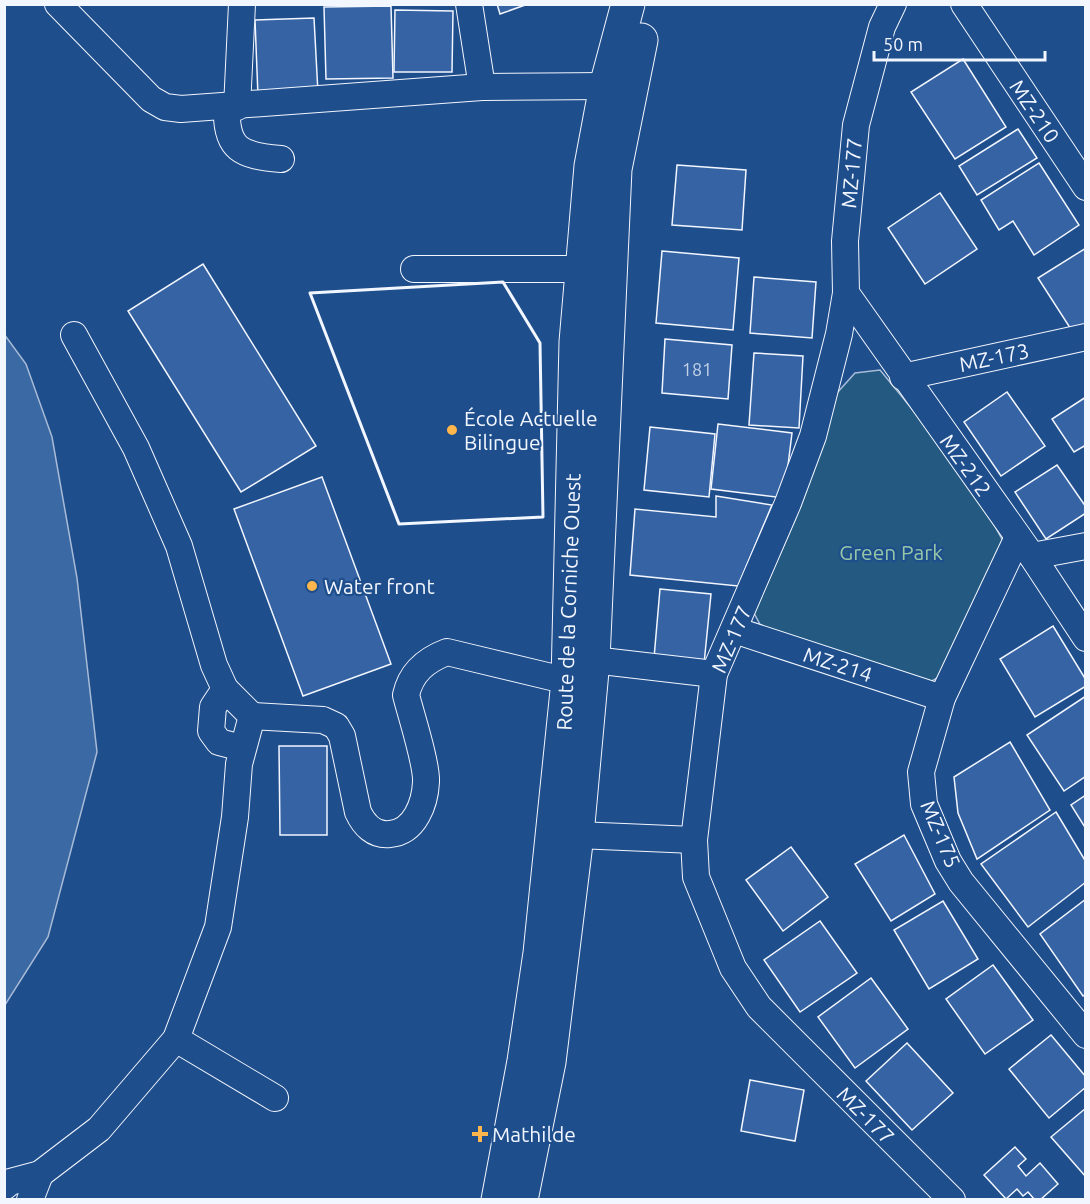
<svg xmlns="http://www.w3.org/2000/svg" width="1090" height="1204" font-family="Ubuntu,sans-serif">
	<style>
		.green { fill: #245a82; stroke: #a8bbd7; stroke-width: 1.5 }
		.water { fill: #3b69a3; stroke: #a8bbd7; stroke-width: 1.5 }
		.building { fill: #3563a3; stroke: #f2f6ff; stroke-width: 1.5 }
		.lines { fill: none; stroke-linecap: round; stroke-linejoin: round }
		.minor-casing { stroke: #f2f6ff; stroke-width: 28 }
		.highway-casing { stroke: #f2f6ff; stroke-width: 35 }
		.minor { stroke: #1f4e8c; stroke-width: 26 }
		.highway { stroke: #1f4e8c; stroke-width: 33 }
		.wall { stroke: #f2f6ff; stroke-width: 3 }
		.poi-dot { fill: #ffb74d; stroke: #1f4e8c; stroke-width: 2 }
		.labels { text-anchor: middle; dominant-baseline: central; stroke-width: 4.5; stroke-linejoin: round; paint-order: stroke }
		.number-label { font-size: 18px; fill: #c3d1e8 }
		.street-label { font-size: 21px; fill: #f2f6ff; stroke: #1f4e8c }
		.poi-label { font-size: 21px; fill: #f2f6ff; stroke: #1f4e8c; text-anchor: start }
		.park-label { font-size: 21px; fill: #97c8a6; stroke: #1f4e8c }
	</style>
	<rect width="100%" height="100%" fill="#1f4e8c"/>
	<path class="green" d="M880 370C924 423 971 480 1003 541L946 673 930 682 765 634 754 613 796 518 837 393 855 373Z"/>
	<path class="water" d="M4 334 26 364 52 437 77 578 97 752 48 937 5 1005Z"/>
	<g class="building">
		<path d="M497 4H528L500 14Z"/>
		<path d="M391 6 393 78 326 79 324 7Z"/>
		<path d="M395 10 453 11 452 72H394Z"/>
		<path d="M314 18 318 93 258 96 255 20Z"/>
		<path d="M963 59 1006 127 955 159 911 92Z"/>
		<path d="M1018 129 1037 158 977 195 959 166Z"/>
		<path d="M1039 163 1079 225 1034 255 1013 221 999 230 981 200Z"/>
		<path d="M677 165 746 170 742 230 672 225Z"/>
		<path d="M940 193 977 249 925 284 888 228Z"/>
		<path d="M1086 248V327L1074 334 1038 278Z"/>
		<path d="M662 251 739 258 733 330 656 323Z"/>
		<path d="M203 264 316 446 241 492 128 311Z"/>
		<path d="M754 277 816 282 812 338 750 333Z"/>
		<path d="M665 339 732 345 728 399 662 393Z"/>
		<path d="M754 353 803 356 799 428 749 425Z"/>
		<path d="M1007 392 1045 446 1001 476 964 422Z"/>
		<path d="M1086 397V445L1074 452 1052 419Z"/>
		<path d="M718 424 792 433 784 498 711 489Z"/>
		<path d="M650 427 715 434 709 497 644 490Z"/>
		<path d="M1057 465 1086 507V513L1046 539 1015 492Z"/>
		<path d="M322 477 391 664 303 696 234 509Z"/>
		<path d="M716 496 772 505 738 586 630 575 635 509 716 517Z"/>
		<path d="M660 589 711 594 704 664 654 658Z"/>
		<path d="M1053 626 1086 680V686L1035 717 1000 659Z"/>
		<path d="M1086 696V776L1064 791 1027 735Z"/>
		<path d="M1010 742 1050 810 977 859 958 813 954 777Z"/>
		<path d="M279 746H327V835H280Z"/>
		<path d="M1086 795V829L1071 805Z"/>
		<path d="M1056 812 1086 862V882L1028 927 981 864Z"/>
		<path d="M904 835 935 894 891 921 855 864Z"/>
		<path d="M791 847 828 897 783 931 746 880Z"/>
		<path d="M1086 899V994L1083 996 1040 934Z"/>
		<path d="M943 901 978 959 929 989 894 930Z"/>
		<path d="M820 921 857 973 800 1012 764 960Z"/>
		<path d="M993 965 1033 1020 985 1054 946 999Z"/>
		<path d="M871 978 908 1029 855 1068 818 1017Z"/>
		<path d="M1051 1035 1086 1077V1087L1049 1118 1009 1069Z"/>
		<path d="M907 1043 953 1093 912 1130 866 1081Z"/>
		<path d="M750 1080 804 1090 795 1141 741 1131Z"/>
		<path d="M1086 1108V1177L1051 1137Z"/>
		<path d="M1015 1147 1026 1159 1018 1166 1026 1176 1040 1163 1058 1184 1040 1200H1035L1028 1192 1023 1196 1017 1189 1006 1199 984 1175Z"/>
	</g>
	<g class="lines">
		<g class="minor-casing">
			<g id="minor">
				<path d="M58 4 151 99 165 107 181 109 482 87 606 86"/>
				<path d="M469 4 482 87"/>
				<path d="M893 4 882 27 856 125 845 241 846 293 839 334 813 436 788 503 714 674 694 840 696 877 733 968 759 1007 952 1200"/>
				<path d="M964 4 1086 187"/>
				<path d="M227 107C225 150 242 156 281 159"/>
				<path d="M237 107 242 4"/>
				<path d="M414 269H584"/>
				<path d="M846 293 1032 556 1086 638"/>
				<path d="M903 377 1086 337"/>
				<path d="M1018 537 942 698 921 772 924 804 948 861 961 882 1086 1035"/>
				<path d="M1032 556 1086 546"/>
				<path d="M734 630 942 698"/>
				<path d="M593 660 714 674"/>
				<path d="M225 689 213 707 211 731 219 742 242 748"/>
				<path d="M252 716 323 720 336 726 342 736 358 812C364 825 374 836 390 834 415 832 425 803 426 782 427 764 411 715 406 695 411 672 426 660 447 652L568 681"/>
				<path d="M577 835 694 840"/>
				<path d="M176 1039 275 1098"/>
				<path d="M4 1187 10 1182 40 1174 99 1129 176 1039 218 927 235 817 239 764 252 716 225 689 214 665 179 546 136 448 74 335"/>
				<path d="M30 1200 40 1174"/>
			</g>
		</g>
		<g class="highway-casing">
			<g id="highway">
				<path d="M498 1200 524 1061 540 953 568 681 576 342 591 166 606 86 628 4"/>
				<path d="M521 1200 549 1062 577 835 593 660 615 169 641 40"/>
			</g>
		</g>
		<use href="#minor" class="minor"/>
		<use href="#highway" class="highway"/>
		<path class="wall" d="M503 282 540 343 543 517 399 524 310 293Z"/>
	</g>
	<g class="poi-dot">
		<circle cx="452" cy="430" r="6"/>
		<circle cx="312" cy="586" r="6"/>
		<path d="M477 1125h6v6h6v6h-6v6h-6v-6h-6v-6h6z"/>
	</g>
	<g class="labels">
		<g class="number-label">
			<text x="697" y="369">181</text>
		</g>
		<g class="street-label">
			<text transform="translate(1035 111) rotate(56)">MZ-210</text>
			<text transform="translate(851 173) rotate(-85)">MZ-177</text>
			<text transform="translate(994 357) rotate(-12)">MZ-173</text>
			<text transform="translate(966 465) rotate(54)">MZ-212</text>
			<text transform="translate(568 602) rotate(-88)">Route de la Corniche Ouest</text>
			<text transform="translate(731 639) rotate(-67)">MZ-177</text>
			<text transform="translate(838 664) rotate(18)">MZ-214</text>
			<text transform="translate(941 834) rotate(67)">MZ-175</text>
			<text transform="translate(866 1115) rotate(45)">MZ-177</text>
		</g>
		<g class="poi-label">
			<text x="464" y="418">École Actuelle<tspan x="464" dy="24">Bilingue</tspan></text>
			<text x="324" y="586">Water front</text>
			<text x="492" y="1134">Mathilde</text>
		</g>
		<g class="park-label">
			<text x="891" y="552">Green Park</text>
		</g>
	</g>
	<rect width="1090" height="1204" fill="none" stroke="#f2f6ff" stroke-width="12"/>
	<path d="M874 51v9h171v-9" fill="none" stroke="#f2f6ff" stroke-width="3"/>
	<text x="883" y="51" font-size="18" fill="#f2f6ff" stroke="#1f4e8c" stroke-width="4.5" paint-order="stroke">50 m</text>
</svg>
